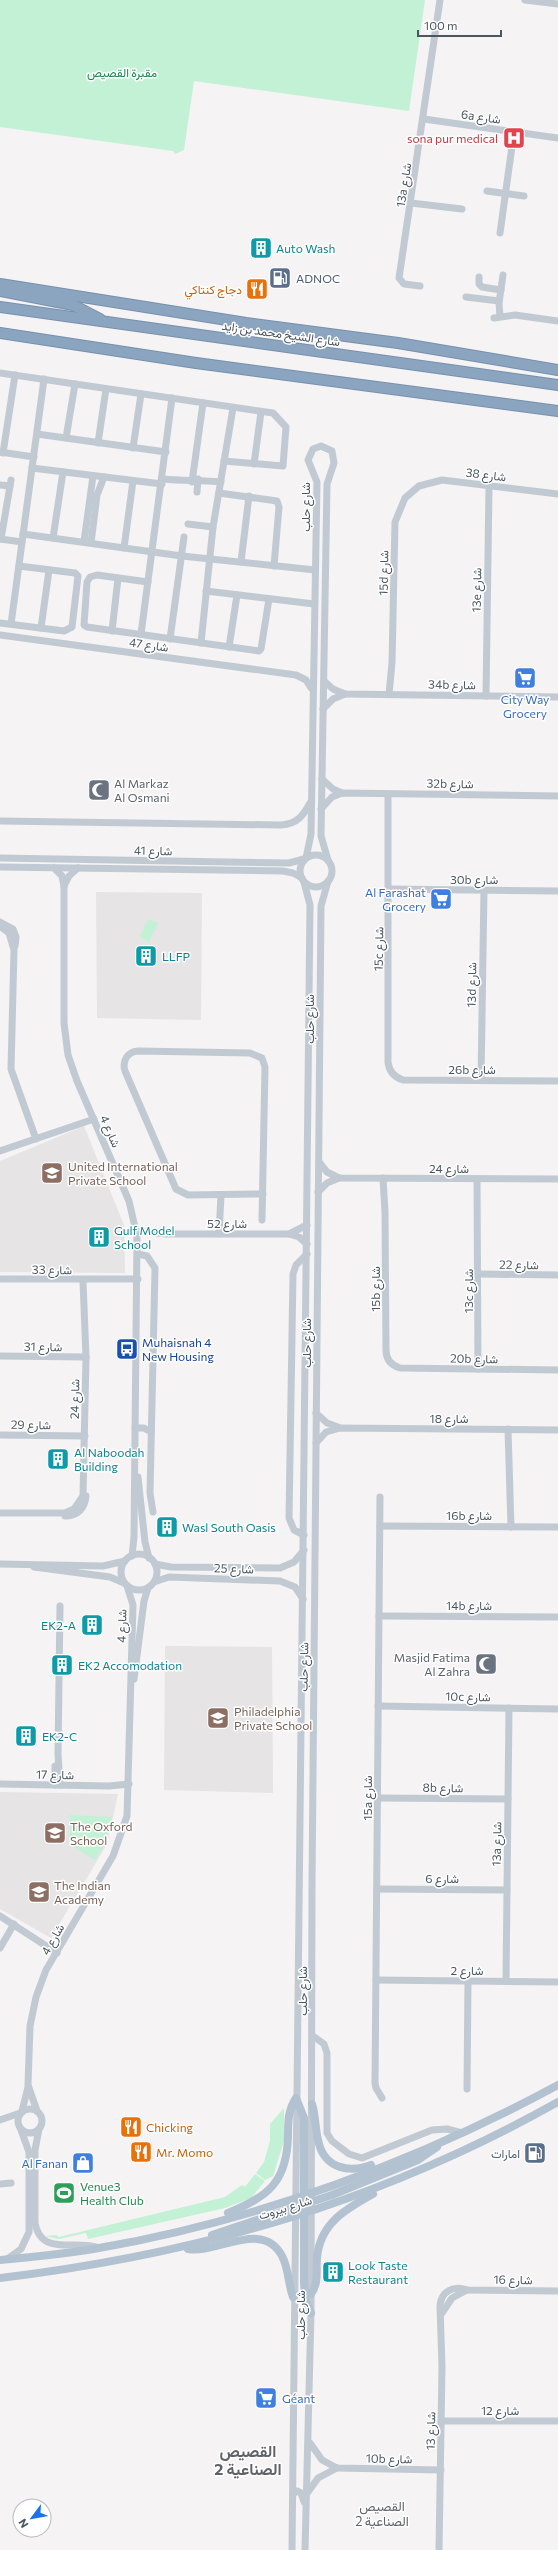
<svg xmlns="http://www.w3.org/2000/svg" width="558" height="2550" font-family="Commissioner,Vazirmatn,sans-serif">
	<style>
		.education { fill: #e6e4e5 }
		.green { fill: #c3f1d5 }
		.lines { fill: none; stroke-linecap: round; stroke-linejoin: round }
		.highway-casing { stroke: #7690ad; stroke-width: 12 }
		.minor { stroke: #c1cad2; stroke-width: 7 }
		.major { stroke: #b3c2d1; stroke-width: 8 }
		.highway { stroke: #8ba5c1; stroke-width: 10 }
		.labels { text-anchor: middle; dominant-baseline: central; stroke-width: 3; stroke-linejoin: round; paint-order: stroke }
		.park-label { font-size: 12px; fill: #17864f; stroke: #fff }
		.street-label { font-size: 12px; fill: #4a5661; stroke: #fff }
		.health-label { font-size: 12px; fill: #be3a42; stroke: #fff; text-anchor: end }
		.culture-label { font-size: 12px; fill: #0d838f; stroke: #fff; text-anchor: start }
		.service-label { font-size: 12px; fill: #4e5e75; stroke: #fff; text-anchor: start }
		.food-label { font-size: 12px; fill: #c56008; stroke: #fff; text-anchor: start }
		.shop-label { font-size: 12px; fill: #366cbe; stroke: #fff; text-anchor: end }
		.worship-label { font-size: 12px; fill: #5b616d; stroke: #fff; text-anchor: start }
		.education-label { font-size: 12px; fill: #785e54; stroke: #fff; text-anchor: start }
		.transit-label { font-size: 12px; fill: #164399; stroke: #fff; text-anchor: start }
		.leisure-label { font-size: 12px; fill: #27864d; stroke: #fff; text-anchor: start }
		.neighbourhood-label { font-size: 13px; fill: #5f6368; stroke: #fff }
		.district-label { font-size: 16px; font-weight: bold; fill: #5f6368; stroke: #fff }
	</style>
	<rect width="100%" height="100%" fill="#f5f3f3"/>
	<g class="education">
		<path d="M96 892 202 893 201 1020 97 1018Z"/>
		<path d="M84 1126 124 1225 125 1273 0 1272V1161Z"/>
		<path d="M165 1646 272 1647 273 1793 164 1790Z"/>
		<path d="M0 1792 118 1794 107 1844 51 1938 0 1909Z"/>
	</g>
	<g class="green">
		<path d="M0 0H425L409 111 194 81 184 150 175 154 173 151 0 127Z"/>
		<path d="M148 919 158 923 149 942 140 937Z"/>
		<path d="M70 1815 112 1817 106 1842 95 1860 70 1845Z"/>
		<path d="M284 2108V2141L273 2176 265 2180 256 2173 264 2162 270 2141V2124Z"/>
		<path d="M255 2174 265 2181 251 2198 225 2208 88 2239 86 2233 59 2239 45 2236 56 2235 59 2237 225 2197 242 2185 245 2187Z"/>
	</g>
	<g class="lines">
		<g class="highway-casing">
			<g id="highway">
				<path d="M0 284 246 323 398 343 558 370"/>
				<path d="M0 291 73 305 100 319"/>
				<path d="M0 307 558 385"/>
				<path d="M0 333 196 363 558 411"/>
			</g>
		</g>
		<g class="minor">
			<path d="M525 0 558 4"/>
			<path d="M424 119 558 138"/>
			<path d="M487 191 524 196"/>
			<path d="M411 203 462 209"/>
			<path d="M500 233 514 132"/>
			<path d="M479 277V284L482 287 501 290"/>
			<path d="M420 286 404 284 399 278 440 0"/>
			<path d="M466 297 499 301"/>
			<path d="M500 316 499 303 503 275"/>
			<path d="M494 318 515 315 558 321"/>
			<path d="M0 373 273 413 286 427 283 466 224 461"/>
			<path d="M37 434 166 452"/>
			<path d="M66 438 75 384"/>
			<path d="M98 443 106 389"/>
			<path d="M133 448 141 394"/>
			<path d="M0 452 34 457"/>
			<path d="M3 453 15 375"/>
			<path d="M254 464 261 412"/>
			<path d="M32 468 162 484"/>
			<path d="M163 479C183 481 201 480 221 482"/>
			<path d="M192 482 203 403"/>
			<path d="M0 485 10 486"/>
			<path d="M197 492 198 479"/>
			<path d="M219 493 277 501 279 507 274 566"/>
			<path d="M188 524 213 527"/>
			<path d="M23 534 182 556 315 570"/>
			<path d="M53 538 63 472"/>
			<path d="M0 539 22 542"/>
			<path d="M1 539 11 480"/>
			<path d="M84 542 93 476"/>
			<path d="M91 543 97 495 104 477"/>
			<path d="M124 548 133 481"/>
			<path d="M241 562 249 496"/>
			<path d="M148 582 97 575 90 577 87 582 84 625 87 627 259 651 261 649 269 599"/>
			<path d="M206 591 314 604"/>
			<path d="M0 623 64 631 72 627 78 576 75 573 19 566"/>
			<path d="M11 624 44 379"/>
			<path d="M41 628 49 570"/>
			<path d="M112 631 118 578"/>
			<path d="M141 634 172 398"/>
			<path d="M0 635 296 675 306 680 311 688"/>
			<path d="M170 639 184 537"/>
			<path d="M201 643 213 527 233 408"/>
			<path d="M229 647 237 595"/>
			<path d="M324 681 333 689 345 694 558 697"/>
			<path d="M389 694 392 663 395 522 405 498 419 486 442 480 558 494"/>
			<path d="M486 696 489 486"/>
			<path d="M323 709 333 699 345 694"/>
			<path d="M322 779 333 789 342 793"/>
			<path d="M388 794V1062C389 1071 394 1077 403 1080L558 1081"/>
			<path d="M321 809 332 797 342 793 558 796"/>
			<path d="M0 821 281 825C297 824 303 816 310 803"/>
			<circle cx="316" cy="871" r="16"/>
			<path d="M0 858 289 863 304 859"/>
			<path d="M306 858 311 834 317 482 308 460 313 449 321 446 332 451 334 463 327 484 321 836 328 860"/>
			<path d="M0 867 283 871 293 873 302 878"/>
			<path d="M54 868 62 876 64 886V1023L68 1055 77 1081 129 1201 137 1236 134 1537 132 1556"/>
			<path d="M64 886 69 876 78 868"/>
			<path d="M389 889 558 891"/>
			<path d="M0 922 13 929 16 937 15 946"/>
			<path d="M0 926 9 933 14 950 11 1069 36 1139"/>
			<path d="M481 1080 484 890"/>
			<path d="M0 1151 94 1119"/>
			<path d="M319 1162 327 1172 339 1178 558 1179"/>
			<path d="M383 1178 385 1212 386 1350C386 1359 390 1365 400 1368L558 1370"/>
			<path d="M477 1179 478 1369"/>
			<path d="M318 1192 327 1183 339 1178"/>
			<path d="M262 1220 265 1067 262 1058 250 1053 138 1051C127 1052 122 1061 125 1071L176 1189 188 1195 263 1194"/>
			<path d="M136 1231 166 1234H289L299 1237 307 1244"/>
			<path d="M219 1234 221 1195"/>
			<path d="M289 1234 307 1225"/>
			<path d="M138 1254 147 1256 155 1268 150 1493 153 1512"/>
			<path d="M479 1274 558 1275"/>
			<path d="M0 1279H138"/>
			<path d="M0 1356 86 1357"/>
			<path d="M316 1413 327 1423 338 1427"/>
			<path d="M135 1428H144L151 1432"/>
			<path d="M508 1429 511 1527"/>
			<path d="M0 1435 85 1436"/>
			<path d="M316 1443 326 1432 340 1428 558 1430"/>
			<path d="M138 1477 145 1542 149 1558"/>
			<path d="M380 1497 375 2083 376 2088 382 2098"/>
			<path d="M0 1513H65L74 1509 83 1496 86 1357 83 1281"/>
			<path d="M65 1516C77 1516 85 1509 86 1496"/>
			<path d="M380 1526 558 1527"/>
			<path d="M304 1535 294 1530 289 1518 293 1274 296 1265 307 1254"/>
			<circle cx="139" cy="1572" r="18"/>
			<path d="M0 1564 103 1566 125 1561"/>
			<path d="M155 1564 171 1567 280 1568 294 1562 304 1550"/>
			<path d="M34 1567 110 1577 124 1583"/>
			<path d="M154 1582 169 1577 280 1581 295 1587 303 1599"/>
			<path d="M379 1616 558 1617"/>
			<path d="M134 1679 144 1601 148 1588"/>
			<path d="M378 1706 558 1709"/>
			<path d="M0 1784 109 1786 129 1784"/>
			<path d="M55 1785V1766"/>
			<path d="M60 1785 58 1754 60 1606"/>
			<path d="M378 1798 508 1799"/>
			<path d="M377 1889 507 1890"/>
			<path d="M0 1916 57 1953"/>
			<path d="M0 1948 14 1924"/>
			<path d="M376 1980 558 1982"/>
			<path d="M506 1981 509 1708"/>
			<path d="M313 2036 324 2044 327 2053V2133L332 2141 349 2154 362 2158 432 2130 447 2129 462 2133"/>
			<path d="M467 2089 468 1981"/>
			<circle cx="30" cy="2121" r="12"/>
			<path d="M22 2111 28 2087"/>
			<path d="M37 2111 28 2085 30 2026 36 1997 46 1970 113 1856 127 1816 133 1605 127 1586"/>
			<path d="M0 2120 20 2113"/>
			<path d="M39 2129 35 2150V2223C41 2257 76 2239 99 2248"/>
			<path d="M0 2184 11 2183"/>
			<path d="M7 2259 21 2249 29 2232V2152L21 2130"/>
			<path d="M442 2313 452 2298 467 2290"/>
			<path d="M441 2421H558"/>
			<path d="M310 2443 322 2460 337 2468 441 2470"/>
			<path d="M308 2492 318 2478 337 2468"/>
			<path d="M293 2494 297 2491 301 2493 304 2502"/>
			<path d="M292 2550 310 905 304 882"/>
			<path d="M305 2550 311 2313 312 1884 321 906 328 881"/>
			<path d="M439 2550 442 2367 440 2306C441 2291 454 2285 467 2290L558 2291"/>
		</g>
		<g class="major">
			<path d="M312 2104C316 2117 315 2131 319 2144 326 2169 350 2173 371 2165"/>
			<path d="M228 2213C268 2197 287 2182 288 2136 288 2122 288 2110 296 2098L304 2118V2282L305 2299 311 2313"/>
			<path d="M212 2235 332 2195 418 2160 437 2147"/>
			<path d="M188 2249C217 2254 263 2219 282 2256 289 2269 288 2284 293 2297"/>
			<path d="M0 2260C33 2257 66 2254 99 2248 256 2221 418 2161 558 2085"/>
			<path d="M0 2278C201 2254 381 2201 558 2102"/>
			<path d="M311 2294C319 2283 316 2271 317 2258 320 2223 346 2209 373 2194"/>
		</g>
		<use href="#highway" class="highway"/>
	</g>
	<defs>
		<g id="hospital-square" transform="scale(1.15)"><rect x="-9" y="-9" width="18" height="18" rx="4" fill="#e0444e" stroke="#fff"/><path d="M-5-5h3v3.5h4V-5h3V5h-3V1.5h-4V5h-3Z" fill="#fff"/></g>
		<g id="building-square" transform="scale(1.15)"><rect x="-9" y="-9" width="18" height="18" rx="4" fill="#0f9aa8" stroke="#fff"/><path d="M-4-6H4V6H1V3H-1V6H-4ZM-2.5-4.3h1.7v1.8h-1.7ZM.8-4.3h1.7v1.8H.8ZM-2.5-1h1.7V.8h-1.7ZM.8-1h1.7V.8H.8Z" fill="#fff"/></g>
		<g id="fuel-square" transform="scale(1.15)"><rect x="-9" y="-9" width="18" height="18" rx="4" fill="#5c6f8a" stroke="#fff"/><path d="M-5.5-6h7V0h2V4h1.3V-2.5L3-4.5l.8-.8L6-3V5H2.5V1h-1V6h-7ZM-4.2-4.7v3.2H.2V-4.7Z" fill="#fff"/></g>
		<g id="restaurant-square" transform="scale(1.15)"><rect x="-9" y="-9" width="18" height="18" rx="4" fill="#e8710a" stroke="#fff"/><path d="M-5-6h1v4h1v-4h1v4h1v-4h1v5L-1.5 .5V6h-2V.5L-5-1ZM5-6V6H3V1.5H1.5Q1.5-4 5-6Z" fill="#fff"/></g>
		<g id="supermarket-square" transform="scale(1.15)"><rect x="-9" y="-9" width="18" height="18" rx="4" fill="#3f7fe0" stroke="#fff"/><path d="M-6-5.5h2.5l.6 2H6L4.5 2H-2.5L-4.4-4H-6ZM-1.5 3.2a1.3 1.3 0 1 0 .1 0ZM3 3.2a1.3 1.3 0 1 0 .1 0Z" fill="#fff"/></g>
		<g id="mosque-square" transform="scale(1.15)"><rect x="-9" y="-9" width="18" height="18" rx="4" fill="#6b7280" stroke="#fff"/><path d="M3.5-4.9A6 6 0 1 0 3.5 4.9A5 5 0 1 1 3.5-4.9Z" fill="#fff"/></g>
		<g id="school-square" transform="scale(1.15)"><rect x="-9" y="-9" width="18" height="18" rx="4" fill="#8d6e63" stroke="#fff"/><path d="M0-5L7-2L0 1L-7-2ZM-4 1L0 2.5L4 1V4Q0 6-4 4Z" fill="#fff"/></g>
		<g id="bus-square" transform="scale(1.15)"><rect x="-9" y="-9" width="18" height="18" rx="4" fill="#1a4fb4" stroke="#fff"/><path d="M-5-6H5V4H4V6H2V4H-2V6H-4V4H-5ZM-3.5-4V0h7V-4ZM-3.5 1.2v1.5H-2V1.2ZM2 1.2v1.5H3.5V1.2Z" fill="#fff"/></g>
		<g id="shop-square" transform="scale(1.15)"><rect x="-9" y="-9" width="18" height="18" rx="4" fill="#3f7fe0" stroke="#fff"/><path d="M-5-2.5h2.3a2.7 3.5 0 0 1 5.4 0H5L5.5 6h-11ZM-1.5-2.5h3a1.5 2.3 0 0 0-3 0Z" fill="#fff"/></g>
		<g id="stadium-square" transform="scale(1.15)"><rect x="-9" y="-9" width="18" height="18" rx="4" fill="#2e9e5b" stroke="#fff"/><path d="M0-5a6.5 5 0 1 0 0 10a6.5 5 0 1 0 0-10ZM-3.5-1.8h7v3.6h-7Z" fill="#fff"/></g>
	</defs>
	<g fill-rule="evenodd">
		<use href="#hospital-square" x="514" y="138"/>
		<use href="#building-square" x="261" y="248"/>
		<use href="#fuel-square" x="280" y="278"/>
		<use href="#restaurant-square" x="257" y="289"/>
		<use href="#supermarket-square" x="525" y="678"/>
		<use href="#mosque-square" x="99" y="790"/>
		<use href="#supermarket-square" x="441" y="899"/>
		<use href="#building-square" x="146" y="956"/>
		<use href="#school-square" x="52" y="1173"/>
		<use href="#building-square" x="99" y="1237"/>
		<use href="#bus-square" x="127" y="1349"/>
		<use href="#building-square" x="58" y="1459"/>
		<use href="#building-square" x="167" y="1527"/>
		<use href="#building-square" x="92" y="1625"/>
		<use href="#mosque-square" x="486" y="1664"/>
		<use href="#building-square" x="62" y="1665"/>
		<use href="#school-square" x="218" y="1718"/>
		<use href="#building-square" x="26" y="1736"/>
		<use href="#school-square" x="55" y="1833"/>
		<use href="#school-square" x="39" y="1892"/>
		<use href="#restaurant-square" x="131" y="2127"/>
		<use href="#restaurant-square" x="141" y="2152"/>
		<use href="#fuel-square" x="535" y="2153"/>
		<use href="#shop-square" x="83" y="2163"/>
		<use href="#stadium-square" x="64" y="2193"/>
		<use href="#building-square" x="333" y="2272"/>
		<use href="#supermarket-square" x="266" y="2398"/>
	</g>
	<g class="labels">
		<g class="park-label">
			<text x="122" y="72">مقبرة القصيص</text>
		</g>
		<g class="street-label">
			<text transform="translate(481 116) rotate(8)">6a شارع</text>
			<text transform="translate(403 185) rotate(-81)">13a شارع</text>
			<text transform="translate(281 333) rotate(8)">شارع الشيخ محمد بن زايد</text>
			<text transform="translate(486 474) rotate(7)">شارع 38</text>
			<text transform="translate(305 507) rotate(-90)">شارع حلب</text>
			<text transform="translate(383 573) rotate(-89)">15d شارع</text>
			<text transform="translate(476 590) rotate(-89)">13e شارع</text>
			<text transform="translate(149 644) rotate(8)">شارع 47</text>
			<text transform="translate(452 684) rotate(1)">34b شارع</text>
			<text transform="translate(450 783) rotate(1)">32b شارع</text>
			<text transform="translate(153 850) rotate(1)">شارع 41</text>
			<text x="474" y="879">30b شارع</text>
			<text transform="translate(378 949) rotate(-89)">15c شارع</text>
			<text transform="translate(471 985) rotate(-89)">13d شارع</text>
			<text transform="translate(309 1019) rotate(-90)">شارع حلب</text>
			<text x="472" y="1069">26b شارع</text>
			<text transform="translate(111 1131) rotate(67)">شارع 4</text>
			<text x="449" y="1168">شارع 24</text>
			<text x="227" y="1223">شارع 52</text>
			<text transform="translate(519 1264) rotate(1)">شارع 22</text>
			<text transform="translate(52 1269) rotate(1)">شارع 33</text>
			<text transform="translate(375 1289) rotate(-90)">15b شارع</text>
			<text transform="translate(468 1291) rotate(-90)">13c شارع</text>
			<text transform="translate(306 1343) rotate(-90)">شارع حلب</text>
			<text transform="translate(43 1346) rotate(1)">شارع 31</text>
			<text transform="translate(474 1358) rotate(1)">20b شارع</text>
			<text transform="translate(74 1399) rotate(-89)">شارع 24</text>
			<text x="449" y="1418">شارع 18</text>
			<text transform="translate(31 1424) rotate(1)">شارع 29</text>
			<text x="469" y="1515">16b شارع</text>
			<text transform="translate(234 1568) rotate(2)">شارع 25</text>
			<text x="469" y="1605">14b شارع</text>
			<text transform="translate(121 1626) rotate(-88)">شارع 4</text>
			<text transform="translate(303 1667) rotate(-89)">شارع حلب</text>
			<text transform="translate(468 1696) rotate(1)">10c شارع</text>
			<text transform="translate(55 1774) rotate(1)">شارع 17</text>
			<text transform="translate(443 1787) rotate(1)">8b شارع</text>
			<text transform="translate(367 1798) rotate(-90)">15a شارع</text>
			<text transform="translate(496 1844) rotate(-89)">13a شارع</text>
			<text x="442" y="1878">شارع 6</text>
			<text transform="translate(52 1939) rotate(-60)">شارع 4</text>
			<text x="467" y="1970">شارع 2</text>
			<text transform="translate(302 1991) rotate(-90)">شارع حلب</text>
			<text transform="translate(285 2207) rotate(-17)">شارع بيروت</text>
			<text transform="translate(513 2279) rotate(1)">شارع 16</text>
			<text transform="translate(300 2315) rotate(-90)">شارع حلب</text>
			<text x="500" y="2410">شارع 12</text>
			<text transform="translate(430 2431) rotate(-89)">شارع 13</text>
			<text transform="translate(389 2458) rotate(1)">10b شارع</text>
		</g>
		<g class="health-label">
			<text x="498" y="138">sona pur medical</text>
		</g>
		<g class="culture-label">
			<text x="276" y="248">Auto Wash</text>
			<text x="162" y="956">LLFP</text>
			<text x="114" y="1230">Gulf Model<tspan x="114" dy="14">School</tspan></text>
			<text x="74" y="1452">Al Naboodah<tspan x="74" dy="14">Building</tspan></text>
			<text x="182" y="1527">Wasl South Oasis</text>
			<text x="76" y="1625" text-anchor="end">EK2-A</text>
			<text x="78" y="1665">EK2 Accomodation</text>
			<text x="42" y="1736">EK2-C</text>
			<text x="348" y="2265">Look Taste<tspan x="348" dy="14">Restaurant</tspan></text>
		</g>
		<g class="service-label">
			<text x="296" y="278">ADNOC</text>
			<text x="520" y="2153" text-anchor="end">امارات</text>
		</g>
		<g class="food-label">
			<text x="242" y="289" text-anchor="end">دجاج كنتاكي</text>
			<text x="146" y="2127">Chicking</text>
			<text x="156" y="2152">Mr. Momo</text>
		</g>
		<g class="shop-label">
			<text x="525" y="699" text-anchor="middle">City Way<tspan x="525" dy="14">Grocery</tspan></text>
			<text x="426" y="892">Al Farashat<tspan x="426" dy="14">Grocery</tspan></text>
			<text x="68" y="2163">Al Fanan</text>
			<text x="282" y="2398" text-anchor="start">Géant</text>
		</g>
		<g class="worship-label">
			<text x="114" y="783">Al Markaz<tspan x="114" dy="14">Al Osmani</tspan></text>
			<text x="470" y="1657" text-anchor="end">Masjid Fatima<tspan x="470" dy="14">Al Zahra</tspan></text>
		</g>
		<g class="education-label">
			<text x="68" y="1166">United International<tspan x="68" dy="14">Private School</tspan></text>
			<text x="234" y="1711">Philadelphia<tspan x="234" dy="14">Private School</tspan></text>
			<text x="70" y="1826">The Oxford<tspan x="70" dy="14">School</tspan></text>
			<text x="54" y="1885">The Indian<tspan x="54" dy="14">Academy</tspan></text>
		</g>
		<g class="transit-label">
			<text x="142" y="1342">Muhaisnah 4<tspan x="142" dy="14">New Housing</tspan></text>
		</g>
		<g class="leisure-label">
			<text x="80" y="2186">Venue3<tspan x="80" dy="14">Health Club</tspan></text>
		</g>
		<g class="neighbourhood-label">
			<text x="382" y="2506">القصيص<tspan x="382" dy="15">الصناعية 2</tspan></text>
		</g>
		<g class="district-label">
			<text x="248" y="2450">القصيص<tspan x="248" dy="18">الصناعية 2</tspan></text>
		</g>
	</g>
	<g transform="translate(32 2518) rotate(238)"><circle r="19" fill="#ffffff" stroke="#b7bbc0"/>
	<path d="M0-3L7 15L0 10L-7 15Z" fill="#1a73e8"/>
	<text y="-6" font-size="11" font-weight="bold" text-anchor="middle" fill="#4a5661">N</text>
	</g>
	<path d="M418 30v6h83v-6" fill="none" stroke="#4a5661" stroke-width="2"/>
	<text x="424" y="30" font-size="12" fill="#4a5661" stroke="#ffffff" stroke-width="3" paint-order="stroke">100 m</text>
</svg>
